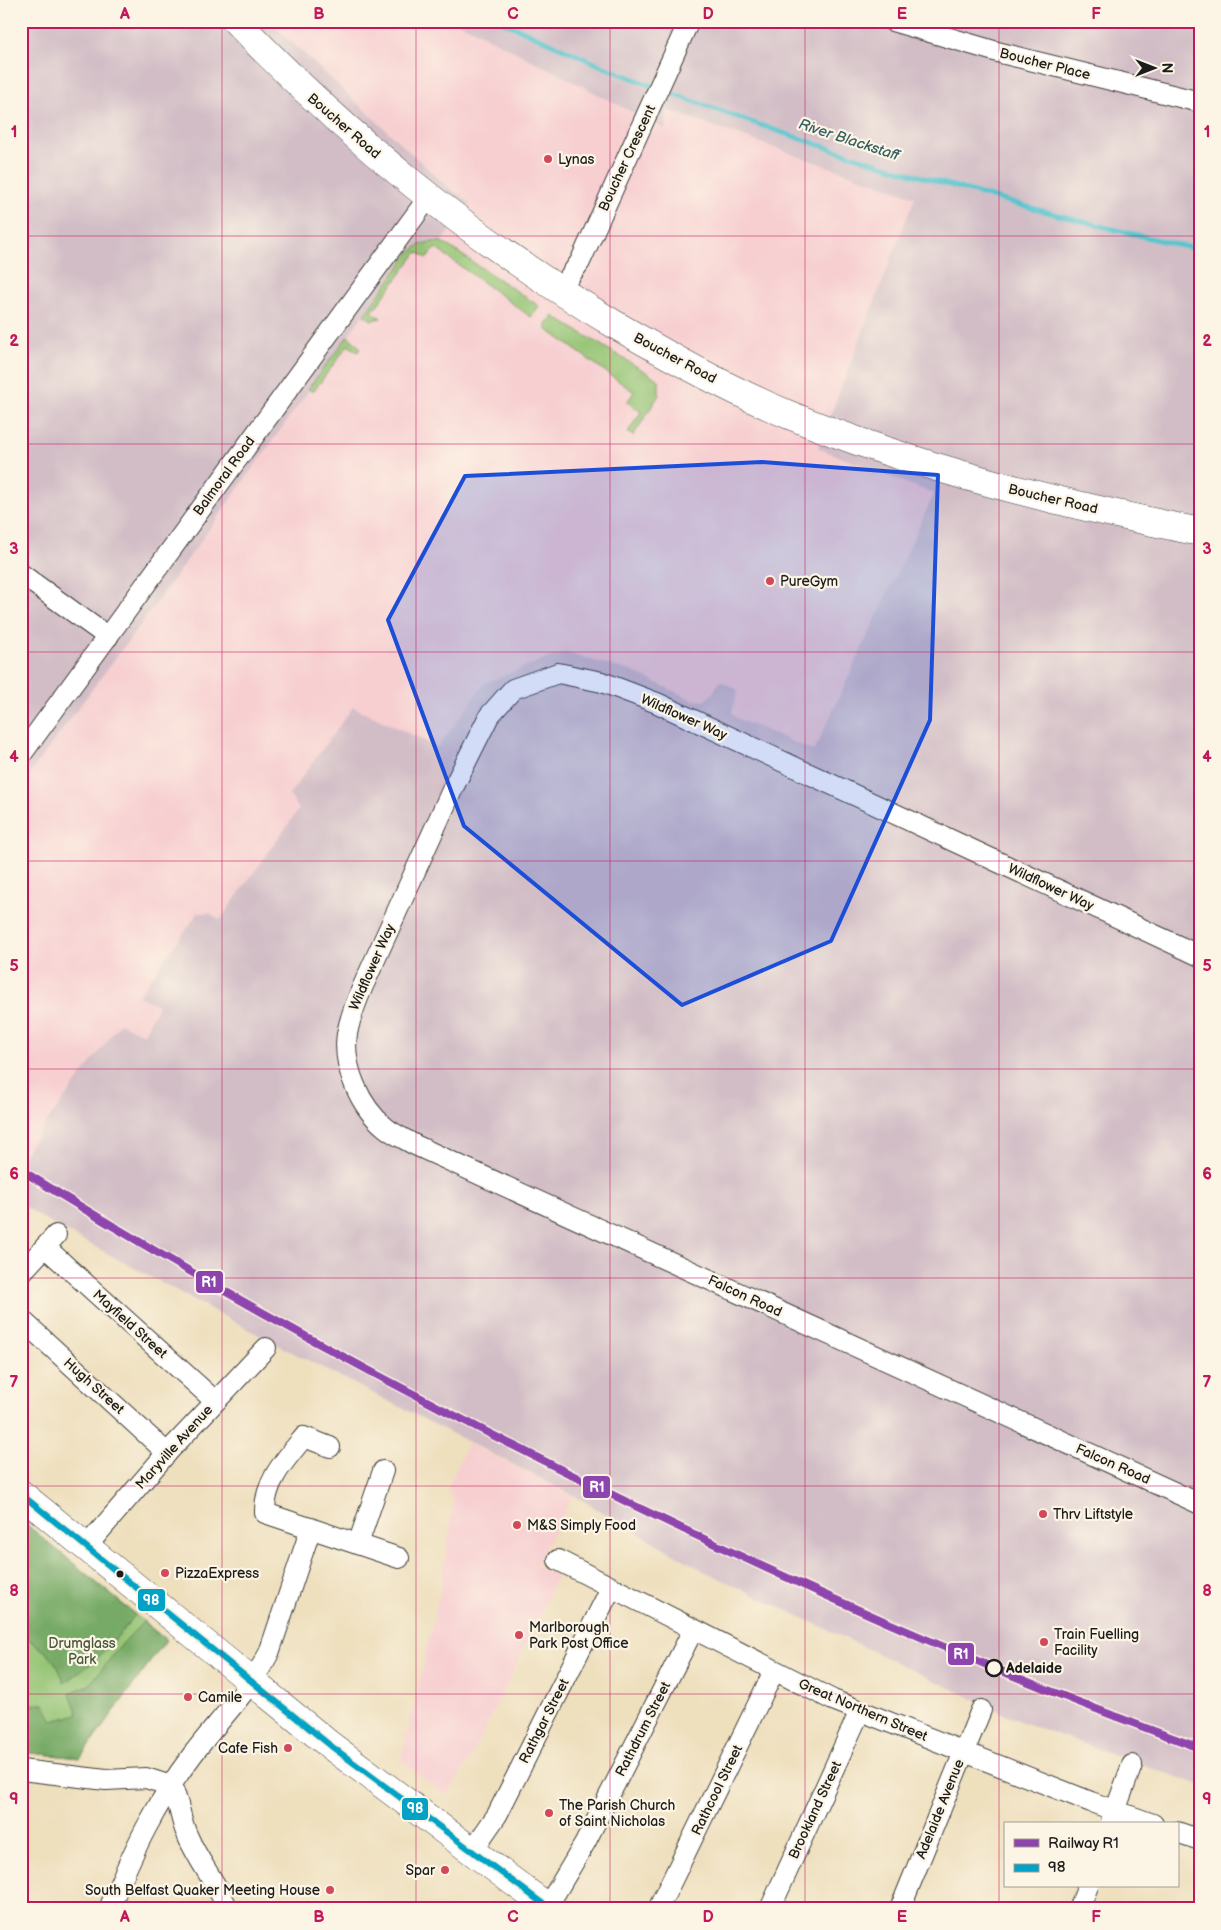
<svg xmlns="http://www.w3.org/2000/svg" width="1221" height="1930" font-family="'Balsamiq Sans',sans-serif">
	<style>
		.built { fill: #f7cfd1 }
		.industrial { fill: #d2bdc6 }
		.green { fill: #94c474; stroke: #587048 }
		.forest { fill: #7a6; stroke: #4a6341 }
		.lines { fill: none; stroke-linecap: round; stroke-linejoin: round }
		.stream { stroke: #57c4ce; stroke-width: 5 }
		.street-casing { stroke: #3c3934; stroke-width: 22 }
		.secondary-casing { stroke: #3c3934; stroke-width: 29 }
		.primary-casing { stroke: #3c3934; stroke-width: 29 }
		.street { stroke: #fff; stroke-width: 20 }
		.secondary { stroke: #fff; stroke-width: 28 }
		.primary { stroke: #fff; stroke-width: 28 }
		.bus-1-casing { stroke: #fcf5e5; stroke-width: 10 }
		.bus-1 { stroke: #01a2c5; stroke-width: 6 }
		.rail-1-casing { stroke: #fcf5e5; stroke-width: 11 }
		.rail-1 { stroke: #8e44ad; stroke-width: 8 }
		.marked { fill: #1d4ed8; fill-opacity: 0.2; stroke: #1d4ed8; stroke-width: 4; stroke-linejoin: round }
		.grid { fill: none; stroke: #c2185b; stroke-width: 1; stroke-opacity: 0.55 }
		.poi-dot { fill: #d1495b; stroke: #fcf5e5; stroke-width: 2 }
		.bus-dot { fill: #1c1c1c; stroke: #fcf5e5; stroke-width: 2 }
		.stop-dot { fill: #fcf5e5; stroke: #1c1c1c; stroke-width: 2.5 }
		.labels { text-anchor: middle; dominant-baseline: central; stroke-width: 4.5; stroke-linejoin: round; paint-order: stroke }
		.street-label { font-size: 14px; fill: #1c1c1c; stroke: #fcf5e5 }
		.poi-label { font-size: 14px; fill: #1c1c1c; stroke: #fcf5e5; text-anchor: start }
		.park-label { font-size: 14px; fill: #46573b; stroke: #fcf5e5 }
		.stop-label { font-size: 14px; font-weight: bold; fill: #1c1c1c; stroke: #fcf5e5; text-anchor: start }
		.water-label { font-size: 15px; font-style: italic; fill: #345f63; stroke: #fcf5e5 }
		.line-badge { stroke: #fcf5e5; stroke-width: 2 }
		.badge-label { font-size: 14px; text-anchor: middle; font-weight: bold; fill: #fff }
		.neatline { fill: none; stroke: #c2185b; stroke-width: 2 }
		.grid-label { font-size: 16px; text-anchor: middle; font-weight: bold; fill: #c2185b }
	</style>
	<rect width="100%" height="100%" fill="#fcf5e5"/>
	<filter id="ink" filterUnits="userSpaceOnUse"><feTurbulence type="fractalNoise" baseFrequency=".02" numOctaves="2"/><feDisplacementMap in="SourceGraphic" scale="10" xChannelSelector="R" yChannelSelector="G"/><feConvolveMatrix kernelMatrix="1 2 1 2 8 2 1 2 1" color-interpolation-filters="sRGB"/></filter>
	<filter id="wash" filterUnits="userSpaceOnUse"><feTurbulence type="fractalNoise" baseFrequency=".0096" numOctaves="4" result="noise"/><feDisplacementMap in="SourceGraphic" scale="20" xChannelSelector="R" yChannelSelector="G"/><feGaussianBlur stdDeviation="1.12" result="paint"/><feColorMatrix in="noise" values="0 0 0 0 0 0 0 0 0 0 0 0 0 0 0 0 0 1.4 0 .05"/><feComposite in="paint" operator="in"/></filter>
	<g filter="url(#wash)">
		<rect width="100%" height="100%" fill="#eedfbd"/>
		<g class="built">
			<path d="M269 21H456L665 129 667 110 915 197 818 448 934 494 814 752 736 718 719 682 712 694 704 701 693 700 631 671 566 653 550 657 485 683 438 747 299 809 220 920 209 913H198L138 996 158 1005 144 1034 120 1023 28 1148 21 1144V785L401 262 410 251 431 241 470 203 442 182Z"/>
			<path d="M468 1443 573 1495 536 1566 557 1575 518 1661 469 1761 446 1796 401 1760 441 1587 454 1500 447 1489Z"/>
		</g>
		<g class="industrial">
			<path d="M21 21H269L442 182 470 203 442 241 421 244 410 251 401 262 146 617 21 785Z"/>
			<path d="M456 21H1200V1785L1022 1722 704 1571 573 1495 270 1341 47 1221 21 1204V1161L28 1148 120 1023 144 1034 158 1005 138 996 198 913H209L220 920 299 809 289 795 353 707 438 747 485 683 550 657 566 653 631 671 693 700 704 701 712 694 720 681 738 690 732 712 736 718 814 751 934 494 818 448 915 197 667 110 665 129Z"/>
		</g>
		<g class="green">
			<path d="M430 242H442L456 251 539 306 531 317 435 248 427 258 417 252 372 312 381 318 372 320 364 315 410 252 420 245Z"/>
			<path d="M553 316 659 380V395L633 436 628 432 641 412 627 402 634 392 545 328Z"/>
			<path d="M348 336 360 347 358 352 348 345 313 392 308 389Z"/>
			<path d="M21 1520 166 1640 80 1758 21 1752Z"/>
		</g>
		<g class="forest">
			<path d="M21 1520 135 1615C110 1646 97 1662 64 1683 57 1657 42 1649 21 1634Z"/>
			<path d="M143 1622 166 1640 80 1758 21 1752V1705L44 1704 53 1721 78 1714 70 1693 89 1685 123 1643Z"/>
		</g>
		<g class="lines">
			<g class="stream">
				<path d="M501 21 604 67 655 87"/>
				<path d="M663 90C837 156 1018 208 1200 250"/>
			</g>
		</g>
	</g>
	<g filter="url(#ink)">
		<g class="lines">
			<g class="street-casing">
				<g id="street">
					<path d="M892 21 1001 53 1200 102"/>
					<path d="M559 291 580 262 689 21"/>
					<path d="M21 574 108 637"/>
					<path d="M21 755 428 198"/>
					<path d="M1200 956 657 703 602 682 558 673 513 689 489 716 453 788 363 986C356 1002 350 1017 347 1034 342 1066 360 1107 385 1127 393 1134 405 1139 415 1145L1200 1504"/>
					<path d="M45 1247 215 1401"/>
					<path d="M21 1273 56 1235"/>
					<path d="M21 1319 167 1453"/>
					<path d="M330 1447 304 1437C285 1460 264 1482 265 1513L399 1558"/>
					<path d="M358 1544 383 1471"/>
					<path d="M85 1548 167 1453 266 1348"/>
					<path d="M558 1560 833 1700 1091 1802 1153 1824"/>
					<path d="M21 1770 106 1780 146 1778 171 1786"/>
					<path d="M171 1786C180 1802 180 1821 188 1837 199 1862 217 1884 228 1909"/>
					<path d="M1111 1822 1132 1765"/>
					<path d="M1177 1832 1200 1840"/>
					<path d="M472 1851 497 1815 611 1588"/>
					<path d="M109 1909C133 1851 155 1804 193 1754 219 1720 249 1691 269 1653L311 1528"/>
					<path d="M546 1909 585 1843 693 1630"/>
					<path d="M658 1909 774 1671"/>
					<path d="M770 1909 860 1711"/>
					<path d="M900 1909 981 1710"/>
					<path d="M1079 1909 1088 1886"/>
				</g>
			</g>
			<g class="secondary-casing">
				<path id="secondary" d="M236 21C351 141 471 238 614 324 670 357 727 389 787 414 920 469 1059 503 1200 532"/>
			</g>
			<g class="primary-casing">
				<path id="primary" d="M21 1494 331 1746 550 1909"/>
			</g>
			<use href="#street" class="street"/>
			<use href="#secondary" class="secondary"/>
			<use href="#primary" class="primary"/>
			<g class="bus-1-casing">
				<path id="bus-1" d="M21 1494 331 1746 550 1909"/>
			</g>
			<use href="#bus-1" class="bus-1"/>
			<g class="rail-1-casing">
				<path id="rail-1" d="M21 1170C197 1280 379 1379 564 1471 771 1574 982 1669 1200 1748"/>
			</g>
			<use href="#rail-1" class="rail-1"/>
		</g>
	</g>
	<path class="marked" d="M762 462 938 475 930 720 831 941 682 1005 464 826 388 620 465 476Z"/>
	<path class="grid" d="M222 21V1909M416 21V1909M610 21V1909M805 21V1909M999 21V1909M21 236H1200M21 444H1200M21 652H1200M21 861H1200M21 1069H1200M21 1278H1200M21 1486H1200M21 1694H1200"/>
	<g class="poi-dot">
		<circle cx="548" cy="159" r="5"/>
		<circle cx="770" cy="581" r="5"/>
		<circle cx="1043" cy="1514" r="5"/>
		<circle cx="517" cy="1525" r="5"/>
		<circle cx="165" cy="1573" r="5"/>
		<circle cx="519" cy="1635" r="5"/>
		<circle cx="1044" cy="1642" r="5"/>
		<circle cx="188" cy="1697" r="5"/>
		<circle cx="288" cy="1748" r="5"/>
		<circle cx="549" cy="1813" r="5"/>
		<circle cx="445" cy="1870" r="5"/>
		<circle cx="330" cy="1890" r="5"/>
	</g>
	<circle class="bus-dot" cx="120" cy="1574" r="4.5"/>
	<circle class="stop-dot" cx="994" cy="1668" r="8"/>
	<g class="labels">
		<g class="street-label">
			<text transform="translate(1045 64) rotate(14)">Boucher Place</text>
			<text transform="translate(344 126) rotate(41)">Boucher Road</text>
			<text transform="translate(627 158) rotate(-65)">Boucher Crescent</text>
			<text transform="translate(675 358) rotate(28)">Boucher Road</text>
			<text transform="translate(224 476) rotate(-54)">Balmoral Road</text>
			<text transform="translate(1053 499) rotate(13)">Boucher Road</text>
			<text transform="translate(684 717) rotate(24)">Wildflower Way</text>
			<text transform="translate(1051 887) rotate(25)">Wildflower Way</text>
			<text transform="translate(372 967) rotate(-66)">Wildflower Way</text>
			<text transform="translate(745 1296) rotate(25)">Falcon Road</text>
			<text transform="translate(130 1324) rotate(42)">Mayfield Street</text>
			<text transform="translate(94 1386) rotate(42)">Hugh Street</text>
			<text transform="translate(174 1447) rotate(-48)">Maryville Avenue</text>
			<text transform="translate(1113 1464) rotate(24)">Falcon Road</text>
			<text transform="translate(863 1710) rotate(23)">Great Northern Street</text>
			<text transform="translate(544 1721) rotate(-63)">Rathgar Street</text>
			<text transform="translate(643 1729) rotate(-63)">Rathdrum Street</text>
			<text transform="translate(717 1790) rotate(-64)">Rathcool Street</text>
			<text transform="translate(940 1809) rotate(-68)">Adelaide Avenue</text>
			<text transform="translate(815 1810) rotate(-65)">Brookland Street</text>
		</g>
		<g class="poi-label">
			<text x="558" y="159">Lynas</text>
			<text x="780" y="581">PureGym</text>
			<text x="1053" y="1514">Thrv Liftstyle</text>
			<text x="527" y="1525">M&amp;S Simply Food</text>
			<text x="175" y="1573">PizzaExpress</text>
			<text x="529" y="1627">Marlborough<tspan x="529" dy="16">Park Post Office</tspan></text>
			<text x="1054" y="1634">Train Fuelling<tspan x="1054" dy="16">Facility</tspan></text>
			<text x="198" y="1697">Camile</text>
			<text x="278" y="1748" text-anchor="end">Cafe Fish</text>
			<text x="559" y="1805">The Parish Church<tspan x="559" dy="16">of Saint Nicholas</tspan></text>
			<text x="435" y="1870" text-anchor="end">Spar</text>
			<text x="320" y="1890" text-anchor="end">South Belfast Quaker Meeting House</text>
		</g>
		<g class="park-label">
			<text x="82" y="1643">Drumglass<tspan x="82" dy="16">Park</tspan></text>
		</g>
		<g class="stop-label">
			<text x="1006" y="1668">Adelaide</text>
		</g>
		<g class="water-label">
			<text transform="translate(849 140) rotate(18)">River Blackstaff</text>
		</g>
	</g>
	<g class="line-badge">
		<rect x="195" y="1270" width="29" height="24" rx="5" fill="#8e44ad"/>
		<rect x="582" y="1475" width="29" height="24" rx="5" fill="#8e44ad"/>
		<rect x="137" y="1588" width="29" height="24" rx="5" fill="#01a2c5"/>
		<rect x="947" y="1642" width="28" height="24" rx="5" fill="#8e44ad"/>
		<rect x="401" y="1797" width="28" height="24" rx="5" fill="#01a2c5"/>
	</g>
	<g class="badge-label">
		<text x="209" y="1287">R1</text>
		<text x="597" y="1492">R1</text>
		<text x="151" y="1605">98</text>
		<text x="961" y="1659">R1</text>
		<text x="415" y="1813">98</text>
	</g>
	<rect width="1221" height="1930" fill="none" stroke="#fcf5e5" stroke-width="55"/>
	<rect x="1004" y="1822" width="175" height="65" fill="#fcf5e5" stroke="#a29e95"/>
	<rect x="1014" y="1839" width="25" height="8" fill="#8e44ad" stroke="#a29e95"/>
	<text x="1048" y="1848" font-size="15" fill="#1c1c1c">Railway R1</text>
	<rect x="1014" y="1864" width="25" height="8" fill="#01a2c5" stroke="#a29e95"/>
	<text x="1048" y="1872" font-size="15" fill="#1c1c1c">98</text>
	<g transform="translate(1154 68) rotate(90)" stroke="#fcf5e5" stroke-width="4" paint-order="stroke">
	<path d="M0-4L9 19L0 12L-9 19Z" fill="#1c1c1c"/>
	<text y="-8" font-size="14" font-weight="bold" text-anchor="middle" fill="#1c1c1c">N</text>
	</g>
	<rect x="28" y="28" width="1166" height="1874" class="neatline"/>
	<g class="grid-label">
		<text x="125" y="19">A</text>
		<text x="319" y="19">B</text>
		<text x="513" y="19">C</text>
		<text x="708" y="19">D</text>
		<text x="902" y="19">E</text>
		<text x="1096" y="19">F</text>
		<text x="14" y="137">1</text>
		<text x="1207" y="137">1</text>
		<text x="14" y="346">2</text>
		<text x="1207" y="346">2</text>
		<text x="14" y="554">3</text>
		<text x="1207" y="554">3</text>
		<text x="14" y="762">4</text>
		<text x="1207" y="762">4</text>
		<text x="14" y="971">5</text>
		<text x="1207" y="971">5</text>
		<text x="14" y="1179">6</text>
		<text x="1207" y="1179">6</text>
		<text x="14" y="1387">7</text>
		<text x="1207" y="1387">7</text>
		<text x="14" y="1596">8</text>
		<text x="1207" y="1596">8</text>
		<text x="14" y="1804">9</text>
		<text x="1207" y="1804">9</text>
		<text x="125" y="1922">A</text>
		<text x="319" y="1922">B</text>
		<text x="513" y="1922">C</text>
		<text x="708" y="1922">D</text>
		<text x="902" y="1922">E</text>
		<text x="1096" y="1922">F</text>
	</g>
</svg>
